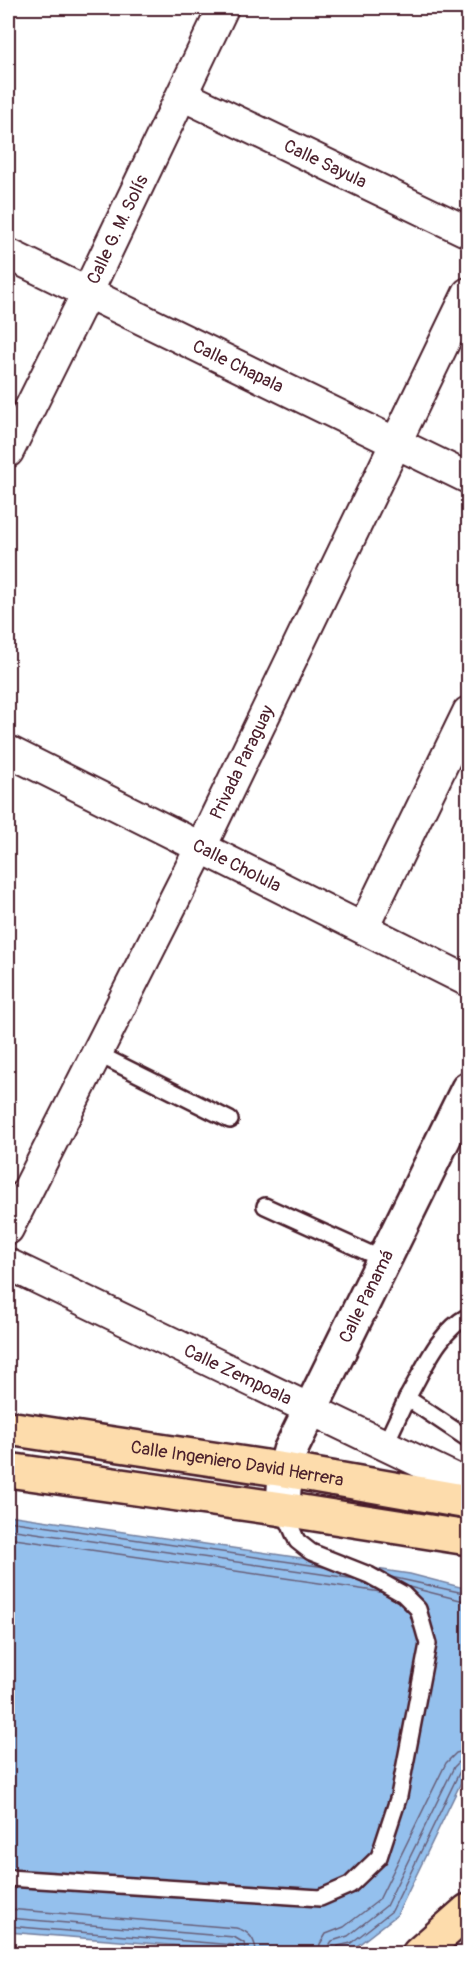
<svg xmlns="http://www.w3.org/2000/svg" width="476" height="1961" font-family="Pangolin,sans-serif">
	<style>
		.water { fill: #94c0ed; stroke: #76809f; stroke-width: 1.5 }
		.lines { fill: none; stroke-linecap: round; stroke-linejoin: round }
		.shore { stroke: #685f79; stroke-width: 1.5 }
		.service-casing { stroke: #4a1f2b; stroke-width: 20 }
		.minor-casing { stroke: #4a1f2b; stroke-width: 34 }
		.tertiary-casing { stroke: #4a1f2b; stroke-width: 38 }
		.primary-casing { stroke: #4a1f2b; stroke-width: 38 }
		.service { stroke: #fff; stroke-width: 15 }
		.minor { stroke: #fff; stroke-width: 30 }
		.tertiary { stroke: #fff; stroke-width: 33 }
		.primary { stroke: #fddcac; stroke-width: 33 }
		.labels { text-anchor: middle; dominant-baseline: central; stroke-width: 4.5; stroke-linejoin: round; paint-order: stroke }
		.street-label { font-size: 18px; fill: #4a1f2b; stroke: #fff }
	</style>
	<rect width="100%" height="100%" fill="#fff"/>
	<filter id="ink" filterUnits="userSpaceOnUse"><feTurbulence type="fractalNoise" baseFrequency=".0167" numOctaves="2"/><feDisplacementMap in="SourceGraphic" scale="12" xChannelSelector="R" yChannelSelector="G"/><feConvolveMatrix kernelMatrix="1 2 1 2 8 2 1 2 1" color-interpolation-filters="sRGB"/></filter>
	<g filter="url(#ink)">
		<path class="water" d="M8 1515 410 1574 468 1589V1768L397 1915 353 1949 325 1953H268L8 1932Z"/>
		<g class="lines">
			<g class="shore">
				<path d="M8 1521 325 1567"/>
				<path d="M8 1529 356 1579"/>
				<path d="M8 1538 381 1592"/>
				<path d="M391 1577 468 1594"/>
				<path d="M409 1587 468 1602"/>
				<path d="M8 1909 236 1928C249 1931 256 1940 256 1954"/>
				<path d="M8 1918 234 1937 244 1943 247 1954"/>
				<path d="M8 1926 233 1945 238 1947 240 1954"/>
				<path d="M318 1954 320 1944 326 1934 344 1927 379 1900 446 1763 456 1753 468 1750"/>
				<path d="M327 1954 328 1947 332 1941 348 1936 386 1906 454 1767 460 1761 468 1759"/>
				<path d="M335 1954 338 1946 351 1943 392 1911 460 1771 468 1767"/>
			</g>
			<g class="service-casing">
				<g id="service">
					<path d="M96 1053 230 1120"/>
					<path d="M265 1206 384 1260"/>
					<path d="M407 1398C424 1369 438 1332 468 1316"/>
					<path d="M385 1445 407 1398 468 1439"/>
					<path d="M8 1878 320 1898 350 1885 379 1857 399 1796 428 1644 418 1609 403 1594 369 1575 311 1552 297 1541 283 1509"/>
				</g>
			</g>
			<g class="minor-casing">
				<g id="minor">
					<path id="s1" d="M182 95 468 232"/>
					<path id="s2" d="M8 254 468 478"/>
					<path id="s3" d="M8 452 87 293 223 8"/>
					<path id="s4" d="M8 751 468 981"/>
					<path d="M363 928 468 712"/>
					<path id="s5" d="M8 1229 201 847 468 293"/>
					<path id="s6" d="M8 1264 468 1485"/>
				</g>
			</g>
			<g class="tertiary-casing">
				<g id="tertiary">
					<path id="s7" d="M283 1509 285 1470 290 1451 468 1089"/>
				</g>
			</g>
			<g class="primary-casing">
				<g id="primary">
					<path id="s8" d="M8 1428 285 1470 468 1502"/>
					<path d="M8 1470 283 1509 468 1538"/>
					<path d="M419 1954 468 1911"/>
				</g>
			</g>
			<use href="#service" class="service"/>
			<use href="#minor" class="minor"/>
			<use href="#tertiary" class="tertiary"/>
			<use href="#primary" class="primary"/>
		</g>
	</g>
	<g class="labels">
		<g class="street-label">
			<text stroke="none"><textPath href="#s1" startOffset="159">Calle Sayula</textPath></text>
			<text stroke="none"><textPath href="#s3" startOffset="248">Calle G. M. Solís</textPath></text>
			<text stroke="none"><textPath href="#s2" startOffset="256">Calle Chapala</textPath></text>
			<text stroke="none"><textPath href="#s5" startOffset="522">Privada Paraguay</textPath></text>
			<text stroke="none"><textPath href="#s4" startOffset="256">Calle Cholula</textPath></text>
			<text stroke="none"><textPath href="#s7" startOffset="231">Calle Panamá</textPath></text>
			<text stroke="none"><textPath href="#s6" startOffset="255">Calle Zempoala</textPath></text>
			<text stroke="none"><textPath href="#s8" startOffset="232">Calle Ingeniero David Herrera</textPath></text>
		</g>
	</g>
	<rect width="476" height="1961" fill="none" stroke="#fff" stroke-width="30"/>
	<rect x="15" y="15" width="446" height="1931" fill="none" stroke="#4a1f2b" stroke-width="2" filter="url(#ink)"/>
</svg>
